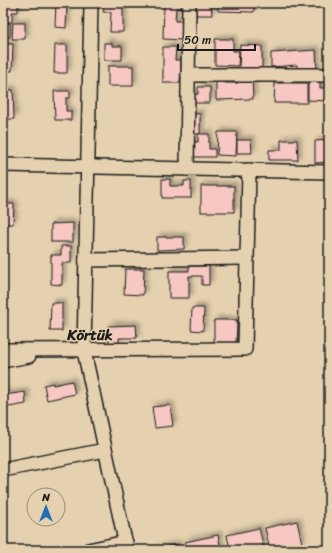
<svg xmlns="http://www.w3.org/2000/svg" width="332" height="553" font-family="Sriracha,sans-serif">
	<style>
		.building { fill: #f7c7c1; stroke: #1c1c1c; filter: url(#shadow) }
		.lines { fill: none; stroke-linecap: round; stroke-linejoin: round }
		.minor-casing { stroke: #1c1c1c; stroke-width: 16 }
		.minor { stroke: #e5d1af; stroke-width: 13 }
		.labels { text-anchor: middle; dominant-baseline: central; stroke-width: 3; stroke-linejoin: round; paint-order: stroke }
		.district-label { font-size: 15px; font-weight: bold; fill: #1c1c1c; stroke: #e5d1af }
	</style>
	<defs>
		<filter id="shadow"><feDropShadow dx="3.5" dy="-3.5" stdDeviation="2" flood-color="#0004"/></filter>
	</defs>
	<rect width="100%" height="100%" fill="#e5d1af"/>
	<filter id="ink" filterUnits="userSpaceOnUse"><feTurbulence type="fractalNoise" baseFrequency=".025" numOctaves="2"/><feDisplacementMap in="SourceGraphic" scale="8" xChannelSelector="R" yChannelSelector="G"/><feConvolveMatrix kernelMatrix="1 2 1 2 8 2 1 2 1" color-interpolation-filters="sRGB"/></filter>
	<g filter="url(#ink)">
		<g class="building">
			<path d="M3 3H18V12H12V22H3Z"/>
			<path d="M56 3H67L66 28 55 27Z"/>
			<path d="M104 3H123V32H110L111 12H103Z"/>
			<path d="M164 3H182V8H176L175 21H182V40L163 39Z"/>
			<path d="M196 3H211L212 15H196Z"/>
			<path d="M218 3H254V12L218 11Z"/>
			<path d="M10 23V37H3V24Z"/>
			<path d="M13 23H25V39H12Z"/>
			<path d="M215 39H233V51H239L238 66 215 65Z"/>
			<path d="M104 43H112V46H122V60H104Z"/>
			<path d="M3 44H13L12 71H3Z"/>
			<path d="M55 45H67V73H54Z"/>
			<path d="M240 45 262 46V70L239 69Z"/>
			<path d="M163 47H176L175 60H181L180 83H163Z"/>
			<path d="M316 50 317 72 297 73V65L271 67V53Z"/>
			<rect x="108" y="66" width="25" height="20"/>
			<path d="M216 79H225V83H238V79H252L253 99 216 100Z"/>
			<path d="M308 81 320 82V88H329V101L308 100Z"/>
			<path d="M275 83H307V103H274Z"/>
			<path d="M198 87H210V103H191V95L198 94Z"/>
			<path d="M3 90H13L14 119H3Z"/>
			<path d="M54 91H70V98H66V111H71V120H55Z"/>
			<rect x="191" y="114" width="9" height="20"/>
			<path d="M218 132H237L236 156 217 155Z"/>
			<path d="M198 134H209V149H215V157H190V142H198Z"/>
			<path d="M237 140H251L252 153H237Z"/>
			<path d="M281 140H297L298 160H269V150H281Z"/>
			<path d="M329 140V162L315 163V141Z"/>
			<path d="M162 179H170V186H184V181H191V198H162Z"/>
			<rect x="201" y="186" width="33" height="26"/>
			<path d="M3 204H14L13 224H3Z"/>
			<path d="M73 223V242H51V224Z"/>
			<path d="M157 237H184V249L157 250Z"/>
			<path d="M61 246H71V263H62V285L51 284V255H61Z"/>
			<path d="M189 266H209V285H202V276H189V298H169V271H189Z"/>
			<path d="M125 269H144L143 295 124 294Z"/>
			<path d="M51 303H62V331H50Z"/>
			<path d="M192 308H204L203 331 191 330Z"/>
			<path d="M214 320H237L236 347 214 346Z"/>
			<path d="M136 325 137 338H119V343H109L108 326Z"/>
			<path d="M72 381 75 394 47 400 44 385 53 383V385Z"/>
			<path d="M3 391H5V395L25 392 26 404 3 408Z"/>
			<path d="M170 405 173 426 155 428 152 407Z"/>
			<path d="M297 521 302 543 270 550 265 528Z"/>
			<path d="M329 522V530L325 526Z"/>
			<path d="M259 528 264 549 230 550 227 535Z"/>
			<path d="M218 535 221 550H187L185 542Z"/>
			<path d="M178 544 179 550H153Z"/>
		</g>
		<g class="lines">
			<g class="minor-casing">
				<g id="minor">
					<path d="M91 3 84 351 127 550"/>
					<path d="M188 75H329"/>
					<path d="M3 165 329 172"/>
					<path d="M187 169 189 3"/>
					<path d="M86 260 247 258"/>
					<path d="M3 350 245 349 249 170"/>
					<path d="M3 361 29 356"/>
					<path d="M3 470 105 450"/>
					<path d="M88 550 126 542"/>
				</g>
			</g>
			<use href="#minor" class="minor"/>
		</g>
	</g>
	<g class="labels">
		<g class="district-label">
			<text x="90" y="335">Körtük</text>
		</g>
	</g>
	<rect width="332" height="553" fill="none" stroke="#e5d1af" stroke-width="16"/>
	<rect x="8" y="8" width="316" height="537" fill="none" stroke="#1c1c1c" stroke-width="1.5" filter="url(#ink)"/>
	<g transform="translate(46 507)"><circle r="19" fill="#e5d1af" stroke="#958974"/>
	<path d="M0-3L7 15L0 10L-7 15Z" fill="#1f6fb2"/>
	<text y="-6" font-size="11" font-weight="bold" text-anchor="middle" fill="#1c1c1c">N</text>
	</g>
	<path d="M178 44v6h77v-6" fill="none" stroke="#1c1c1c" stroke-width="2"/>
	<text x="184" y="44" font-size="12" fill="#1c1c1c" stroke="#e5d1af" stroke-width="3" paint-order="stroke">50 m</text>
</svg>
